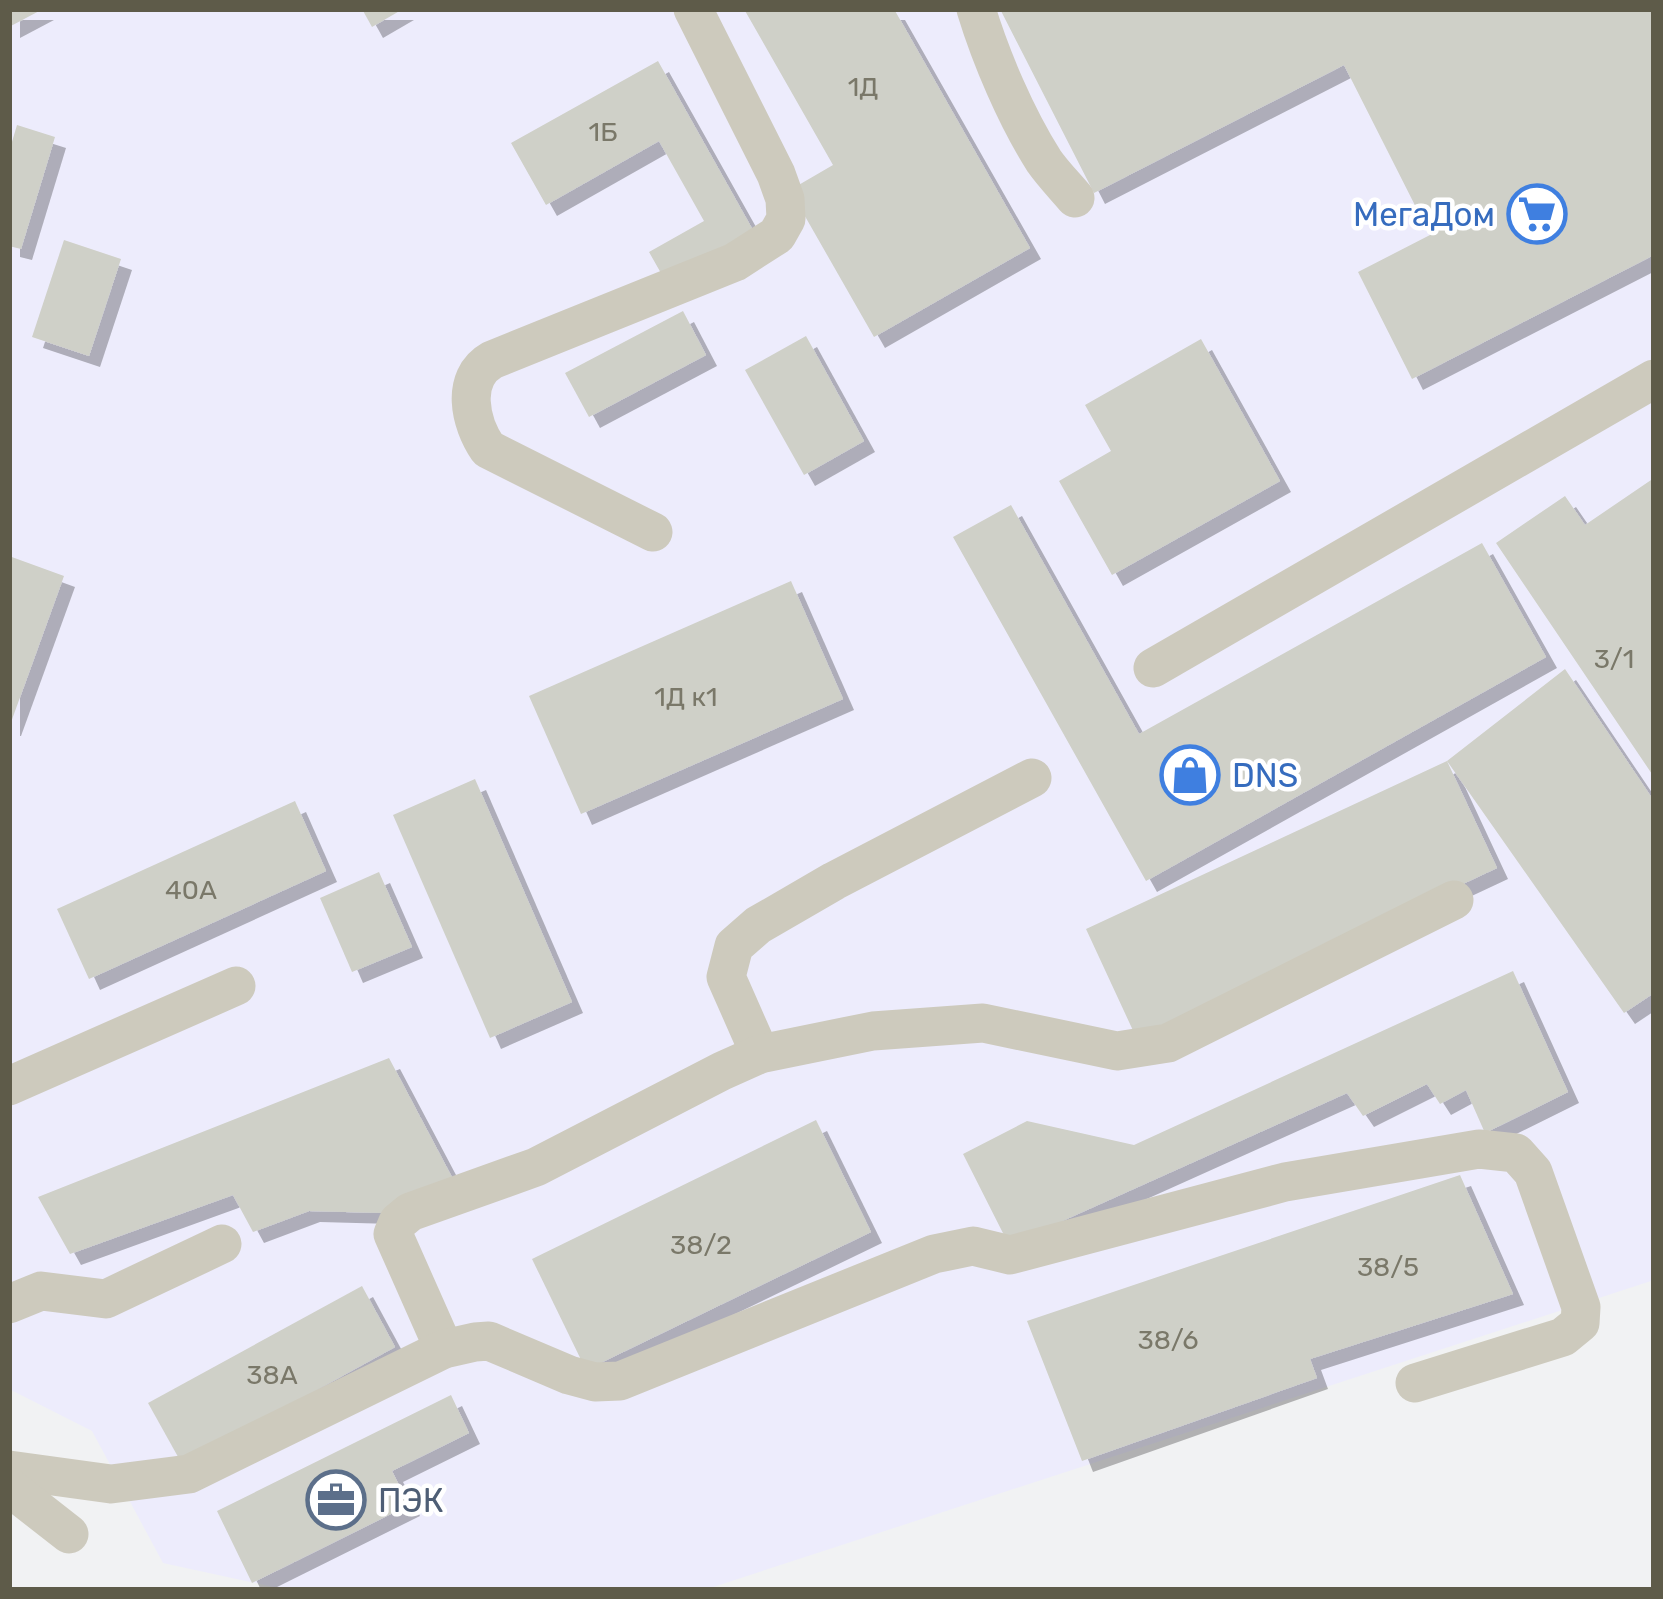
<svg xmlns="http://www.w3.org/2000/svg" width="1663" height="1599" font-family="Rubik,sans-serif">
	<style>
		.commercial { fill: #edecfc }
		.building { fill: #cfd0c8; filter: url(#shadow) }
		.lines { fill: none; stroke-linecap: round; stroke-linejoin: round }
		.minor { stroke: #cdcabd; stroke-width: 39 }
		.labels { text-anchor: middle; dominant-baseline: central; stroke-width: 9; stroke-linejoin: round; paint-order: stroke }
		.number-label { font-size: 27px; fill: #7a7869 }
		.shop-label { font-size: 33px; fill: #366cbe; stroke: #fff; text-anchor: end }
		.service-label { font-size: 33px; fill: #4e5e75; stroke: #fff; text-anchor: start }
	</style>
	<defs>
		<filter id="shadow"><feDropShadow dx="11" dy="11" stdDeviation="0" flood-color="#0004"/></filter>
	</defs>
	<rect width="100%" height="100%" fill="#f1f2f3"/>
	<path class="commercial" d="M9 9H1654V1280L704 1590H287L163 1563 92 1431 9 1389Z"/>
	<g class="building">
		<path d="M9 9H43L9 27Z"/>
		<path d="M362 9H403L372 27Z"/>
		<path d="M744 9H894L1030 248 874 337 790 190 833 165Z"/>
		<path d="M1000 9H1654V255L1412 379 1358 272 1430 235 1344 65 1094 193Z"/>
		<path d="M658 61 754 232 666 282 649 252 704 221 659 141 546 205 511 143Z"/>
		<path d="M17 125 55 137 21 249 9 246V152Z"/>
		<path d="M64 240 121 259 89 356 32 337Z"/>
		<path d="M683 311 706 355 589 417 565 373Z"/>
		<path d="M806 336 864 441 804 475 745 370Z"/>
		<path d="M1201 339 1280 481 1112 575 1059 481 1111 451 1085 405Z"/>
		<path d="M1654 478V777L1496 543 1565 496 1585 525Z"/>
		<path d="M1011 505 1139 734 1482 543 1546 657 1146 881 953 537Z"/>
		<path d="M9 556 64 576 10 725H9Z"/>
		<path d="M791 581 843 699 581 814 529 696Z"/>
		<path d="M1565 669 1654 801V993L1624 1013 1447 761 1497 868 1136 1037 1086 929 1447 761Z"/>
		<path d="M475 779 572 1002 490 1038 393 815Z"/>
		<path d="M295 801 326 871 89 979 57 909Z"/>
		<path d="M379 872 412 947 352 972 320 898Z"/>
		<path d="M1513 971 1568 1092 1485 1133 1466 1090 1440 1104 1427 1084 1363 1116 1347 1093 1009 1245 963 1154 1027 1121 1134 1145Z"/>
		<path d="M389 1058 454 1181 382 1213 309 1211 253 1232 233 1195 70 1254 38 1197Z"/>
		<path d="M816 1120 871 1232 586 1370 532 1259Z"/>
		<path d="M1460 1175 1513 1294 1310 1359 1317 1378 1082 1461 1027 1321Z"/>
		<path d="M362 1286 395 1347 182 1464 148 1403Z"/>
		<path d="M451 1395 469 1433 392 1471 409 1505 252 1583 217 1511Z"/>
	</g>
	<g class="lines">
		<g class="minor">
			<path d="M976 9C991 58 1016 117 1044 161 1053 174 1065 186 1075 198"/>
			<path d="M653 532 488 449C470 423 460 378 492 360L735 262 777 235 786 219 785 199 776 174 693 9"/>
			<path d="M1153 668 1654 379"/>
			<path d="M760 1054 726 977 734 946 758 925 834 881 1032 778"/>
			<path d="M9 1086 236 986"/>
			<path d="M9 1304 41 1291 106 1299 222 1244"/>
			<path d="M444 1349 393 1234 398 1222 410 1212 536 1167 722 1071 760 1054 873 1031 983 1023 1117 1051 1168 1043 1454 900"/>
			<path d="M9 1470 111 1484 189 1474 444 1349 475 1342 489 1341 569 1375 595 1382 620 1381 934 1254 973 1246 1010 1255 1285 1182 1479 1149 1516 1153 1533 1172 1581 1307 1580 1323 1563 1337 1415 1383"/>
			<path d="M9 1487 69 1534"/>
		</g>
	</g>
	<defs>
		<g id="supermarket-ring" transform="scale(3)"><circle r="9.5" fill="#fff" stroke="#3f7fe0" stroke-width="1.5"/><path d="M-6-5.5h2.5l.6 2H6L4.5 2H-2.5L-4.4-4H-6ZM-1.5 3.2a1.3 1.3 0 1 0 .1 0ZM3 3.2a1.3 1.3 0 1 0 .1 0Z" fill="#3f7fe0"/></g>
		<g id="shop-ring" transform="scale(3)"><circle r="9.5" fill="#fff" stroke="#3f7fe0" stroke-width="1.5"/><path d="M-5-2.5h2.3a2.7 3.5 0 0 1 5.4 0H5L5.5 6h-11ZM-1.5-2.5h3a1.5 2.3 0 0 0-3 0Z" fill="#3f7fe0"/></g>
		<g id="office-ring" transform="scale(3)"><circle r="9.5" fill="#fff" stroke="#5c6f8a" stroke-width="1.5"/><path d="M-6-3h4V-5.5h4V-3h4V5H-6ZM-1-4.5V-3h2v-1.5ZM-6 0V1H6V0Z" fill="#5c6f8a"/></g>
	</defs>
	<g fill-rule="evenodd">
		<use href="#supermarket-ring" x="1537" y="214"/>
		<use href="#shop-ring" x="1190" y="775"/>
		<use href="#office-ring" x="336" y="1500"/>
	</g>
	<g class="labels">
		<g class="number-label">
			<text x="863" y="87">1Д</text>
			<text x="603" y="132">1Б</text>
			<text x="1614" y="659">3/1</text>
			<text x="686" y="697">1Д к1</text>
			<text x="191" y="890">40А</text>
			<text x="701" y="1245">38/2</text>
			<text x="1388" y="1267">38/5</text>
			<text x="1168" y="1340">38/6</text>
			<text x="272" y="1375">38А</text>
		</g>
		<g class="shop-label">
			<text x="1495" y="214">МегаДом</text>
			<text x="1232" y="775" text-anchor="start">DNS</text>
		</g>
		<g class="service-label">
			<text x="378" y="1500">ПЭК</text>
		</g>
	</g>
	<rect width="1663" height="1599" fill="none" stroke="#5e5b49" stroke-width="24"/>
</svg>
